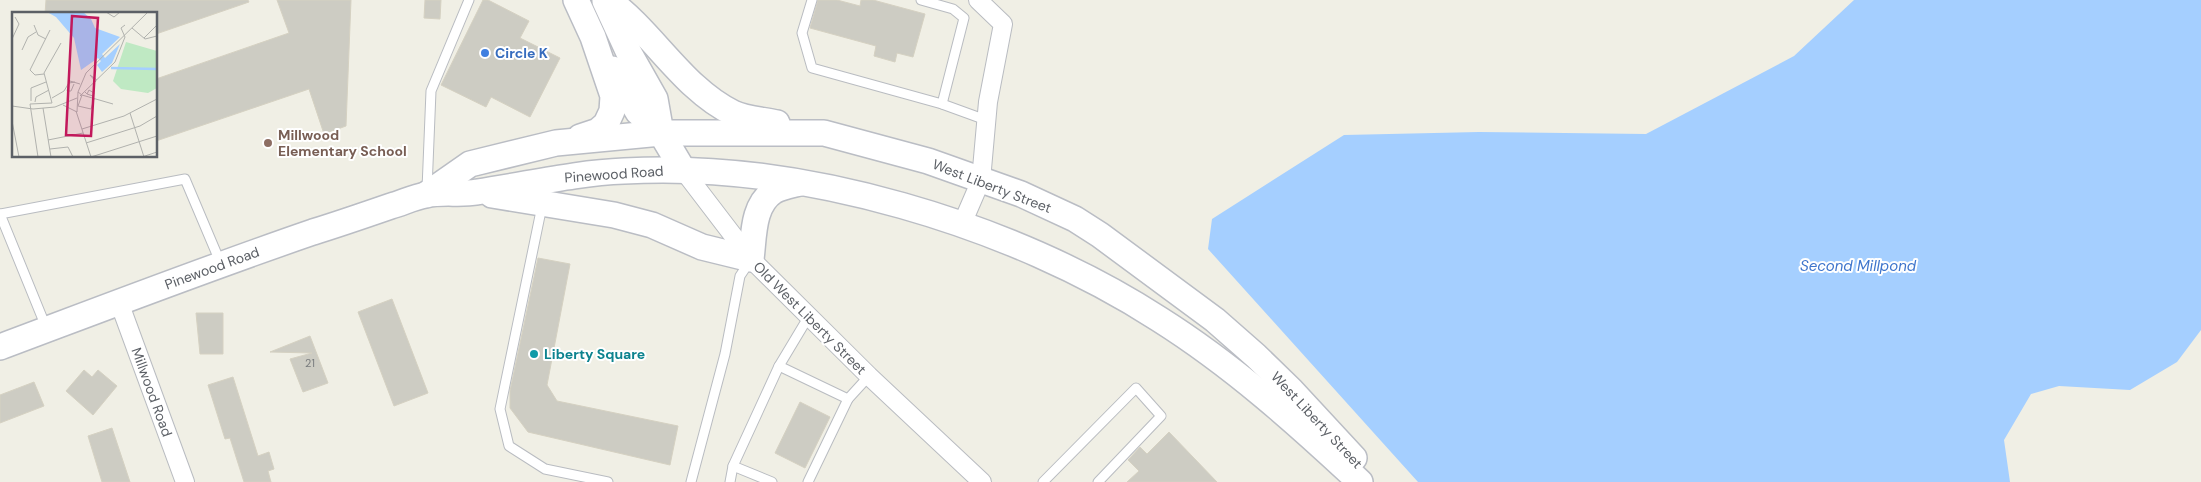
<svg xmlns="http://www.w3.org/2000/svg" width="2201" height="482" font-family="'DM Sans',sans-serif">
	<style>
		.water { fill: #a5cfff }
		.building { fill: #cdccc3; stroke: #d5d1c2 }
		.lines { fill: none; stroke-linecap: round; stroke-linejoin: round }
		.lane-casing { stroke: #b9bcc1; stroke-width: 11 }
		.street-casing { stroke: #b9bcc1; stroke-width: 20 }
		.secondary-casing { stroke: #babdc4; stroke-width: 28 }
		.lane { stroke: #fff; stroke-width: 9 }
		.street { stroke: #fff; stroke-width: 18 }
		.secondary { stroke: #fff; stroke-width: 25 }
		.shop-dot { fill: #3f7fe0; stroke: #fff; stroke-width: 2 }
		.education-dot { fill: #8d6e63; stroke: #fff; stroke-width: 2 }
		.culture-dot { fill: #0f9aa8; stroke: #fff; stroke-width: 2 }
		.labels { text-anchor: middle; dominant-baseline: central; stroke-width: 4; stroke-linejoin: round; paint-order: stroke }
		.number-label { font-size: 11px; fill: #787b7d }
		.shop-label { font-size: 14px; font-weight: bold; fill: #366cbe; stroke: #fff; text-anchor: start }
		.education-label { font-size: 14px; font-weight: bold; fill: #785e54; stroke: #fff; text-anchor: start }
		.street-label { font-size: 14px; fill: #5c6066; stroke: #fff }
		.culture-label { font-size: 14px; font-weight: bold; fill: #0d838f; stroke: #fff; text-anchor: start }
		.water-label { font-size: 15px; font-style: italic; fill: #3e75cc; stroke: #fff }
		.inset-river { fill: none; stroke: #a5cfff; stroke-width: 2.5 }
		.inset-road { fill: none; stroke: #b1b2ae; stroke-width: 1 }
		.view { fill: #c2185b; fill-opacity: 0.15; stroke: #c2185b; stroke-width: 2.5 }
		.inset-edge { fill: none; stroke: #5c6066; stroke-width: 2.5 }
	</style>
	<rect width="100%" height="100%" fill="#f0efe5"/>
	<path class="water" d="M1854 0H2201V330L2177 362 2130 390 2059 386 2031 394 2004 440 2010 482H1418L1208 249 1212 219 1344 135 1479 132 1646 134 1794 56Z"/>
	<g class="building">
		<path d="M46 0H248L249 2 156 34V14H45Z"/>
		<path d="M277 0H351L346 126 324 134 309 89 156 141V79L289 33Z"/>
		<path d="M425 0H441L440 19 424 18Z"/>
		<path d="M483 0H488L529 21 520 38 560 58 530 117 491 97 486 107 441 85Z"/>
		<path d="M818 0H837L860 6 861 0H873L925 14 913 57 897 53 895 62 874 56 876 46 810 28Z"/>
		<path d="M538 258 570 264 547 385 557 401 678 426 670 465 528 432 510 408V391Z"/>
		<path d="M392 299 428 393 394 406 358 312Z"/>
		<path d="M196 313H223V354H200Z"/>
		<path d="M310 336 328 383 303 392 290 359 312 353 270 352Z"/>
		<path d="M84 370 92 377 98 370 117 386 93 415 66 391Z"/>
		<path d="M233 377 258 456 269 452 274 469 268 471 271 482H244L230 438 225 439 208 385Z"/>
		<path d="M34 382 44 406 0 423V395Z"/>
		<path d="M800 402 830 417 805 468 775 453Z"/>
		<path d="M112 428 130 482H102L88 436Z"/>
		<path d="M1169 432 1217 482H1127L1139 471 1128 460 1140 447 1147 454Z"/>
	</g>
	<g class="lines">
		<g class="lane-casing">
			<g id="lane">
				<path d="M812 0 802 33 812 68 942 104 986 120"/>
				<path d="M921 0 953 9 964 18 942 104"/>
				<path d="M427 189 431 91 469 0"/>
				<path d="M542 206 500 409 509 446 545 469 608 482"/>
				<path d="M0 214 185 179 221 264"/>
				<path d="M0 214 46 327"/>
				<path d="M779 366 848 399 808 482"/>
				<path d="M848 399 869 376"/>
				<path d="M691 482 725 354 740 276 750 261"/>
				<path d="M730 482 733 466"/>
				<path d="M772 482 733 466 779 366 809 316"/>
				<path d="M1043 482 1136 388 1161 416 1098 482"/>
			</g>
		</g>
		<g class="street-casing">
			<g id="street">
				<path d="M683 170 751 259 869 376 982 482"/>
				<path d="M962 224 981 180 988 102 1003 24 978 0"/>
				<path d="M119 302 185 482"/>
			</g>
		</g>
		<g class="secondary-casing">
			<g id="secondary">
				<path d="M576 0 593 37 613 96 612 111 606 124 598 131 580 137"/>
				<path d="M608 0C652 31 683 89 733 113 745 119 764 120 777 123"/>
				<path d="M605 1 629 53 655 99 661 133"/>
				<path d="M612 69 638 112 661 133 683 170"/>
				<path d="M427 194 470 164 556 143 661 133H824L928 161 1021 194 1075 219 1100 235 1215 320 1256 356 1291 390 1354 458"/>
				<path d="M492 195 614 215 652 225 702 247 751 259C754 237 752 205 774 191 781 187 792 185 800 183"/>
				<path d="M0 347C104 308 208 268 313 232 339 224 365 215 391 206 402 203 414 197 426 195 442 191 460 195 477 192 526 185 574 173 624 171 800 161 1012 224 1159 319 1232 365 1297 423 1360 482"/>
			</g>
		</g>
		<use href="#lane" class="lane"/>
		<use href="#street" class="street"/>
		<use href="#secondary" class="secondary"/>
	</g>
	<circle class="shop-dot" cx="485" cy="53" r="5"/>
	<circle class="education-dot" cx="268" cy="143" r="5"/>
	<circle class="culture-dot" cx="534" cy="354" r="5"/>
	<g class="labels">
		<g class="number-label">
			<text x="310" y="363">21</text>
		</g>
		<g class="shop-label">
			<text x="495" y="53">Circle K</text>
		</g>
		<g class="education-label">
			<text x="278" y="135">Millwood<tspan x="278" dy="16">Elementary School</tspan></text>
		</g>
		<g class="street-label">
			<text transform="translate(614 174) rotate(-4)">Pinewood Road</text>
			<text transform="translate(992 186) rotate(21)">West Liberty Street</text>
			<text transform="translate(212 268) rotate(-20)">Pinewood Road</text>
			<text transform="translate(810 318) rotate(45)">Old West Liberty Street</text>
			<text transform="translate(152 392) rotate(70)">Millwood Road</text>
			<text transform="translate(1317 420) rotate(47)">West Liberty Street</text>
		</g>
		<g class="culture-label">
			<text x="544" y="354">Liberty Square</text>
		</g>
		<g class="water-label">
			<text x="1858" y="266">Second Millpond</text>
		</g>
	</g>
	<g transform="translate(12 12)">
		<rect width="145" height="145" fill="#f0efe5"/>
		<path d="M114 30 145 39V76L136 81 109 77 101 69Z" fill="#bfe9c3"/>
		<path d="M35 0H71L79 7 83 16 108 25 90 42 93 46 108 32 100 51 90 60 85 53 89 49 86 46 69 58 62 26 44 5Z" fill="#a5cfff"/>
		<path class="inset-river" d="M99 56 145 57"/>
		<path class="inset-road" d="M94 0 102 5 108 0M22 13 26 23 34 27M120 16 133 27 145 24M132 26 145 13M0 27 7 12 3 5M10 38 16 25 24 20M32 62 23 63 18 58 38 18M84 70 78 63 85 68M62 72 59 79H55L57 71 63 70M66 80 70 83 66 94M73 80 75 82 81 84 82 81 77 78 75 82M70 83 101 92M68 84 103 50 113 25 109 16 113 13M40 86 52 79 58 69 68 72M19 89V76L34 70M23 90 24 85 37 78M40 91 32 61 49 31M51 93 65 100M0 94 21 97 43 95 65 86M66 94 79 97 82 87M31 96 39 145M64 99 79 145M65 100 66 80 74 61 136 0M118 101 132 145M0 109 7 145M70 117 112 104 145 87M36 128 71 121M74 131 128 114 145 104M38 137 56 135 61 145M26 145 18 92 40 91M79 145 145 124M130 145 145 140"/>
		<path class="view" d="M60 4 86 6 79 124 54 123Z"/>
		<rect width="145" height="145" class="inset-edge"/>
	</g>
</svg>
